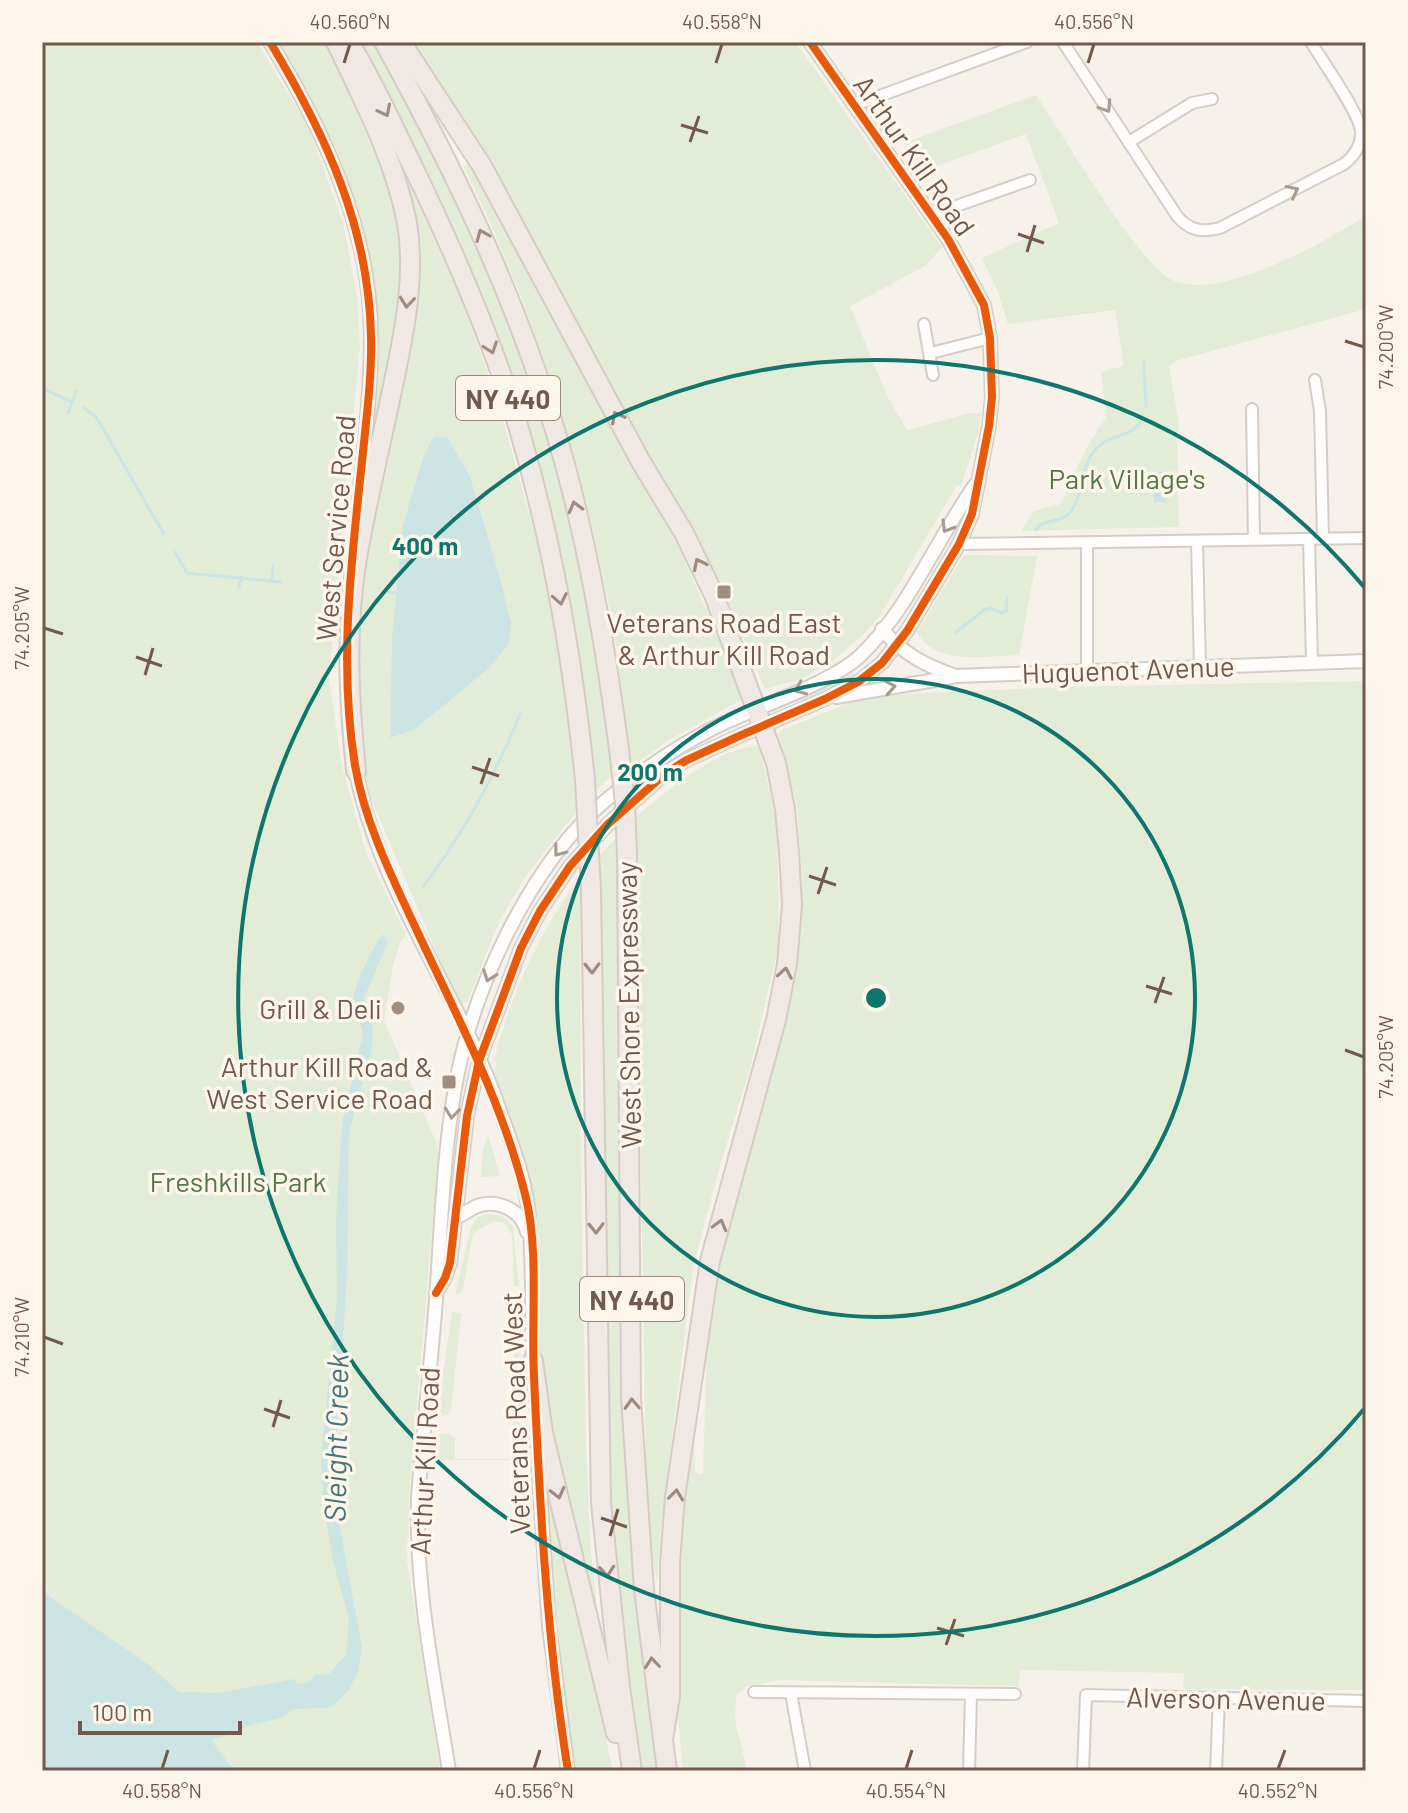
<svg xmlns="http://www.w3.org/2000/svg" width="1408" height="1813" font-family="Barlow,sans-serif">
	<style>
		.green { fill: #e3ecd6 }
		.water { fill: #cde4e5 }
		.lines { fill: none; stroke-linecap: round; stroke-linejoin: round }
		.stream { stroke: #cde4e5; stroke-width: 3 }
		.minor-casing { stroke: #d5cec8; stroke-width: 14 }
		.tertiary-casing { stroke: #d5cec8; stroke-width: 16 }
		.motorway-casing { stroke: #d5ccc6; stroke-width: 22 }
		.minor { stroke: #fefdfc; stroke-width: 10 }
		.tertiary { stroke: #fefdfc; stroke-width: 12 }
		.motorway { stroke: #f0e8e4; stroke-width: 18 }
		.motorway-bridge-casing { stroke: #d5ccc6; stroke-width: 22; stroke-linecap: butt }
		.motorway-bridge { stroke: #f0e8e4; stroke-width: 18 }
		.cycleway-casing { stroke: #fef6eb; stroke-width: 13 }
		.cycleway { stroke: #e8590c; stroke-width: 8 }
		.oneway { stroke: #aa9b92 }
		.oneway2 { stroke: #9e8b81 }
		.ticks { fill: none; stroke: #72594c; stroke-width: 3 }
		.ring { fill: none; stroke: #0f766e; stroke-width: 4 }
		.poi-dot { fill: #a08e83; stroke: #fef6eb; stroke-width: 3 }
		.labels { text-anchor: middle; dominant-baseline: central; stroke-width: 7; stroke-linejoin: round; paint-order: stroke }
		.shield { fill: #fef6eb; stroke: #9c887c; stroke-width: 2 }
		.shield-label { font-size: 26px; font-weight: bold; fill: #72594c }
		.street-label { font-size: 28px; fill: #72594c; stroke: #fef6eb }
		.park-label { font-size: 28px; fill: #547745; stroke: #fef6eb }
		.poi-label { font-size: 28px; fill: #72594c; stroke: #fef6eb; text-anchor: end }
		.water-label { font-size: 30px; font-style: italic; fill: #44757d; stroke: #fef6eb }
		.centre { fill: #0f766e; stroke: #fef6eb; stroke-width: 4 }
		.ring-label { font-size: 24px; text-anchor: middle; font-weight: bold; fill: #0f766e; stroke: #fef6eb; stroke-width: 7; stroke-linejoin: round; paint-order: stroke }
		.neatline { fill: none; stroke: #72594c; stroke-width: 3 }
		.ticks-label { font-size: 20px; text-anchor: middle; fill: #72594c }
	</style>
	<rect width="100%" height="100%" fill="#f6f1ea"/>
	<g class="green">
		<path d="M42 42H257L309 128 343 223 357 297 360 346 329 677 341 762 366 853 406 934 399 945 392 971 384 1020 439 1149 409 1496 407 1561 440 1771H235L148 1664 42 1591Z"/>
		<path d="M277 42H324L342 75 391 195 405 243V288L371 461 366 462 372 285 357 206 336 147Z"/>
		<path d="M354 42H375C400 84 421 128 442 172 458 204 476 237 490 270 557 431 601 603 611 777L595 791 575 624 551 507 513 387 474 275 426 169Z"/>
		<path d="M412 42H795L942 247 925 266 850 306 888 398 907 430 971 413H981L978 433 961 486 957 485 881 614 863 635 830 663 803 678 765 689 722 587H717L452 105Z"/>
		<path d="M1036 95C1062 133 1139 267 1174 281 1222 301 1324 242 1366 216V309L1175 361 1169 366 1179 425 1177 444 1179 527 1021 531 1034 511 1061 504C1074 473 1086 444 1107 417L1101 372 1124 366 1115 310 1008 324 998 292 982 258 1059 223 1026 134 923 171 904 143Z"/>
		<path d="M469 164 678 546 746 697 671 739 632 766C623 706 618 645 605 586 575 438 530 303 464 167Z"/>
		<path d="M404 173 462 300 498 402 535 534 560 641 577 811 525 877 500 919 468 1000 462 1005 442 965 367 789 355 683 359 598 374 495 413 297 399 175Z"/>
		<path d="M964 555 1037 556 1019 655C987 656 934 666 917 632Z"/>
		<path d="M851 670 855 676 830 692 802 704 800 698 826 687Z"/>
		<path d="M1366 681V1690L1183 1689 1184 1673 1020 1670 1019 1686 780 1680 747 1686 736 1696 735 1720 747 1771H683L674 1675V1578L688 1426 694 1435 695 1472 703 1475 708 1304 786 1010 798 946 802 880 797 806 778 734 782 730 856 700 908 694 1062 687Z"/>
		<path d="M759 746 777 822 779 944 750 1069 720 1165 693 1267 660 1537 657 1583 650 1540 646 1465 635 817C668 791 717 747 759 746Z"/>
		<path d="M616 838 628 1486 636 1603 659 1771H641L634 1730 608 1496 600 855Z"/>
		<path d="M580 877 581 1187 586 1441 590 1543 604 1672 550 1430 540 1345 537 1235 527 1166 494 1072 496 1063 494 1060C512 992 538 934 580 877Z"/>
		<path d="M488 1134 500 1176 481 1177 483 1150Z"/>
		<path d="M489 1214 502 1216 513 1226 519 1286H514L512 1235 505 1223 493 1221 473 1234 462 1293 455 1295 471 1227 478 1217Z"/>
		<path d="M519 1289 520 1460H435L436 1434 449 1433 455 1439V1459H513L514 1302H517Z"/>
		<path d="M452 1311 461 1314 451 1409 448 1415 438 1416 439 1404Z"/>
		<path d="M543 1468H547L613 1771H574L557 1675Z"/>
	</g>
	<g class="water">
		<path d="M436 436 448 438 470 477 501 582 511 623 509 644 488 669 415 729 390 738 392 639 403 525 423 458 432 439Z"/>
		<path d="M1165 472 1166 502H1154L1153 472Z"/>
		<path d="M383 934 388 942 363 1000 373 1028 371 1054 349 1132 347 1278 335 1464 336 1506 362 1648 358 1671 349 1690 335 1704 326 1708 294 1709 280 1718 243 1727 237 1733 213 1739V1743L235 1771H42V1591L148 1664 179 1692 219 1693 293 1679 298 1684 309 1682 315 1675 329 1674 346 1655 349 1619 333 1561 323 1500 321 1457 337 1299 336 1221 342 1123 363 1034C362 1024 356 1019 354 1010 349 992 372 948 383 934Z"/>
	</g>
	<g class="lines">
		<g class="stream">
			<path d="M1144 362 1146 406"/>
			<path d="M42 388 71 402"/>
			<path d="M84 408 96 417 164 534"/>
			<path d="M68 413 76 391"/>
			<path d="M1036 530C1044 516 1063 525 1072 510 1086 488 1079 459 1103 443 1119 433 1135 436 1143 417"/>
			<path d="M175 552 187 573 281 582"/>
			<path d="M272 581 273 566"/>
			<path d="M239 587 241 577"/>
			<path d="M383 592 396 593"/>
			<path d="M956 632 984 610 990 608 1002 613 1006 611 1007 598"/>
			<path d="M423 887C463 834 495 776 520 714"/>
		</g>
		<g class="minor-casing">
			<g id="minor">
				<path d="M1063 42 1177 216C1189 230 1201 233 1220 228L1344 164C1354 156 1362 145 1361 131 1359 112 1322 61 1311 42"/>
				<path d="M855 105 1027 42"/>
				<path d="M1129 142 1192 103 1212 99"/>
				<path d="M931 215 1030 180"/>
				<path d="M924 324 933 375"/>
				<path d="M931 353 990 338"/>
				<path d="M1315 380 1320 411 1323 538"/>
				<path d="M1252 409 1254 539"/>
				<path d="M1309 539 1312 661"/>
				<path d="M1197 542 1200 667"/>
				<path d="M1087 543V670"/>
				<path d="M959 544 1366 538"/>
				<path d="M754 1692 1015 1694"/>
				<path d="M791 1693 805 1771"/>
				<path d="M969 1771 971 1694"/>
				<path d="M1083 1771 1086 1695 1366 1701"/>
				<path d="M1216 1771 1219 1698"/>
			</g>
		</g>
		<g class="tertiary-casing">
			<g id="tertiary">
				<path d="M270 42C324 131 371 230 371 337 371 400 362 463 356 525"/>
				<path d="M882 629C903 654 926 666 956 676L1366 661"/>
				<path d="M836 697 952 677"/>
				<path d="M355 766C377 889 459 992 499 1108 510 1139 524 1175 528 1207 534 1260 531 1313 533 1366"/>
				<path d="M456 1218C464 1214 471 1208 480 1205 500 1200 522 1211 527 1232"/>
				<path d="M436 1293 445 1278 450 1263 467 1116 479 1061 521 948 540 911 570 866 608 824 666 773 685 761 737 737 825 699 858 682 882 663 907 631 959 544 972 514 989 426 992 397 990 338 984 305 948 239 810 42"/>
				<path d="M536 1432 549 1626 568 1771"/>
				<path d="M449 1771C435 1681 415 1590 418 1498 423 1432 431 1366 436 1299 441 1230 443 1157 455 1088 472 990 529 866 606 800 642 770 683 742 726 722 764 705 830 683 860 656 909 609 936 540 975 485"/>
			</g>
		</g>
		<g class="motorway-casing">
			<g id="motorway">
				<path d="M336 42C363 99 395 160 407 223 416 277 404 333 393 386 381 443 367 501 357 558 345 629 349 700 356 771"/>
				<path d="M349 42C374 83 394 128 415 171 455 254 493 341 519 429 553 544 573 661 585 780"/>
				<path d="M384 42C450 162 511 286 551 417 585 525 604 637 619 749"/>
				<path d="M401 42 482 166 641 462 684 533 714 595 776 763 785 809 789 852 792 905 787 964 776 1020 710 1261 675 1497 670 1562V1696L663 1740"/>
				<path d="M627 856 631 1398 644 1590 667 1771"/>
				<path d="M591 890 601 1503 620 1687 632 1771"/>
				<path d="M533 1361 543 1433 616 1733"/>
			</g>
		</g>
		<use href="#minor" class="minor"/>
		<use href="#tertiary" class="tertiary"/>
		<use href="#motorway" class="motorway"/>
		<g class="motorway-bridge-casing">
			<g id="motorway-bridge">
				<path d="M619 749 625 803 627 856"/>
				<path d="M585 780 591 890"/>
			</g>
		</g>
		<use href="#motorway-bridge" class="motorway-bridge"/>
		<g class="cycleway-casing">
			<g id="cycleway">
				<path d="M270 42C325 133 369 227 371 336 372 374 367 414 363 452 352 557 338 660 355 765 365 824 393 879 418 933 459 1020 503 1104 526 1198 539 1251 531 1322 534 1377 540 1509 547 1640 568 1771"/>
				<path d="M436 1293 445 1278 450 1263 467 1116 479 1061 521 948 540 911 570 866 608 824 666 773 685 761 737 737 825 699 858 682 882 663 907 631 959 544 972 514 989 426 992 397 990 338 984 305 948 239 810 42"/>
			</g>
		</g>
		<use href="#cycleway" class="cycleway"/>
	</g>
	<defs><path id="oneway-chevron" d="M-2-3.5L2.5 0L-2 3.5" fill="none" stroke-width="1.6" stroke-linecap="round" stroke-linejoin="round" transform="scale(2)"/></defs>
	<g class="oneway">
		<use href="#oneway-chevron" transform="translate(1106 107) rotate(57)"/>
		<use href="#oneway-chevron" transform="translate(1293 191) rotate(-27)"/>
		<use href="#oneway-chevron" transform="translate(947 527) rotate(121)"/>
		<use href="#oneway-chevron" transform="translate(890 687) rotate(-10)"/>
		<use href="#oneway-chevron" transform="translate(800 689) rotate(156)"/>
		<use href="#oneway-chevron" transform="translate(559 851) rotate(127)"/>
		<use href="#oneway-chevron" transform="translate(489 976) rotate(110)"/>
		<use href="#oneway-chevron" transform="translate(452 1113) rotate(96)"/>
	</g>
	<g class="oneway2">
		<use href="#oneway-chevron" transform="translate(385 111) rotate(63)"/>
		<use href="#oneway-chevron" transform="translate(482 235) rotate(-113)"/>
		<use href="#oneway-chevron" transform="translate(407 302) rotate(96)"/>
		<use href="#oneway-chevron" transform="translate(491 348) rotate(71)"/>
		<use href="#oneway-chevron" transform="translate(617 417) rotate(-118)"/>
		<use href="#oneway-chevron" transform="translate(575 507) rotate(-105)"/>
		<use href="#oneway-chevron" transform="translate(699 564) rotate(-116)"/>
		<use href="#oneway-chevron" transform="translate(560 599) rotate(79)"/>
		<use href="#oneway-chevron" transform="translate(592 968) rotate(89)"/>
		<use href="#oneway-chevron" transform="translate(785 973) rotate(-80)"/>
		<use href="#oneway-chevron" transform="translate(720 1225) rotate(-75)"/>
		<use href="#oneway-chevron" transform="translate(596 1228) rotate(89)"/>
		<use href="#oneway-chevron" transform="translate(632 1404) rotate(-92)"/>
		<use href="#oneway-chevron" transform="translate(558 1493) rotate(76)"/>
		<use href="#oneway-chevron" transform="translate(676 1495) rotate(-83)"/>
		<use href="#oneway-chevron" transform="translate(607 1571) rotate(85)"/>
		<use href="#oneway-chevron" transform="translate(652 1663) rotate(-96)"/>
	</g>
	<path class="ticks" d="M344 63 350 44M716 63 722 44M1088 63 1094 44M681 125 708 133M690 142 699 116M1018 234 1044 243M1027 252 1035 225M1345 341 1364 347M44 628 63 634M136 657 162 666M145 675 153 648M472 767 499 776M481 784 490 758M809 876 836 885M818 894 827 867M1146 986 1172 994M1155 1003 1164 977M1345 1050 1364 1057M44 1337 63 1344M264 1409 290 1418M273 1427 281 1400M601 1518 627 1527M610 1536 618 1509M937 1628 964 1636M946 1645 955 1619M162 1769 168 1750M534 1769 540 1750M906 1769 912 1750M1278 1769 1285 1750"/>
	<g class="ring">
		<circle cx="876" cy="998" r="319"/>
		<path d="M1365 1408A638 638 0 1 1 1365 588"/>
	</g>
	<g class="poi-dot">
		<rect x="716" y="584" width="16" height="16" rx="4"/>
		<circle cx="398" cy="1008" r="8"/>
		<rect x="441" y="1074" width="16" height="16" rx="4"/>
	</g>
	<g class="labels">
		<g class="shield">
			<rect x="456" y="376" width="104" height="44" rx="6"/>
			<rect x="580" y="1277" width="104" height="44" rx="6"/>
		</g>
		<g class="shield-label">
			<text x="508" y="398">NY 440</text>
			<text x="632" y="1299">NY 440</text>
		</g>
		<g class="street-label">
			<text transform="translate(915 155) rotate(55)">Arthur Kill Road</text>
			<text transform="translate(335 528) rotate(-85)">West Service Road</text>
			<text transform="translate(1128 669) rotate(-2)">Huguenot Avenue</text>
			<text transform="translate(628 1005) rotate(-91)">West Shore Expressway</text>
			<text transform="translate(515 1413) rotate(-92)">Veterans Road West</text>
			<text transform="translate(424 1461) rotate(-87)">Arthur Kill Road</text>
			<text transform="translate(1226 1698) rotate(1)">Alverson Avenue</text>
		</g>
		<g class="park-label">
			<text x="1127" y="478">Park Village's</text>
			<text x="238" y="1181">Freshkills Park</text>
		</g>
		<g class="poi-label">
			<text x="724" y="622" text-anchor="middle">Veterans Road East<tspan x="724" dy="32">&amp; Arthur Kill Road</tspan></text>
			<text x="382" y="1008">Grill &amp; Deli</text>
			<text x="433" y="1066">Arthur Kill Road &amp;<tspan x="433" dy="32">West Service Road</tspan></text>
		</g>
		<g class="water-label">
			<text transform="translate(335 1438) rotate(-89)">Sleight Creek</text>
		</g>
	</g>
	<circle cx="876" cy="998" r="12" class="centre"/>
	<g class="ring-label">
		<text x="425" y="555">400 m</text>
		<text x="650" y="781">200 m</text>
	</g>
	<rect width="1408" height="1813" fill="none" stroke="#fef6eb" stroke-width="88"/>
	<path d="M80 1721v12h160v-12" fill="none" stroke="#72594c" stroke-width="4"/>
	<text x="92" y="1721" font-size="24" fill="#72594c" stroke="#fef6eb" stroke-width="6" paint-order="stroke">100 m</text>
	<rect x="44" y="44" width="1320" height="1725" class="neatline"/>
	<g class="ticks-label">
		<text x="350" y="29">40.560°N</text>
		<text x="722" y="29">40.558°N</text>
		<text x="1094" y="29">40.556°N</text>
		<text transform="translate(1386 347) rotate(-90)" y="7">74.200°W</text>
		<text transform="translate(22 628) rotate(-90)" y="7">74.205°W</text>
		<text transform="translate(1386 1057) rotate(-90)" y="7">74.205°W</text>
		<text transform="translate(22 1337) rotate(-90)" y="7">74.210°W</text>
		<text x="162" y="1798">40.558°N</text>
		<text x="534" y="1798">40.556°N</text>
		<text x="906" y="1798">40.554°N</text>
		<text x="1278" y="1798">40.552°N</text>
	</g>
</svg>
